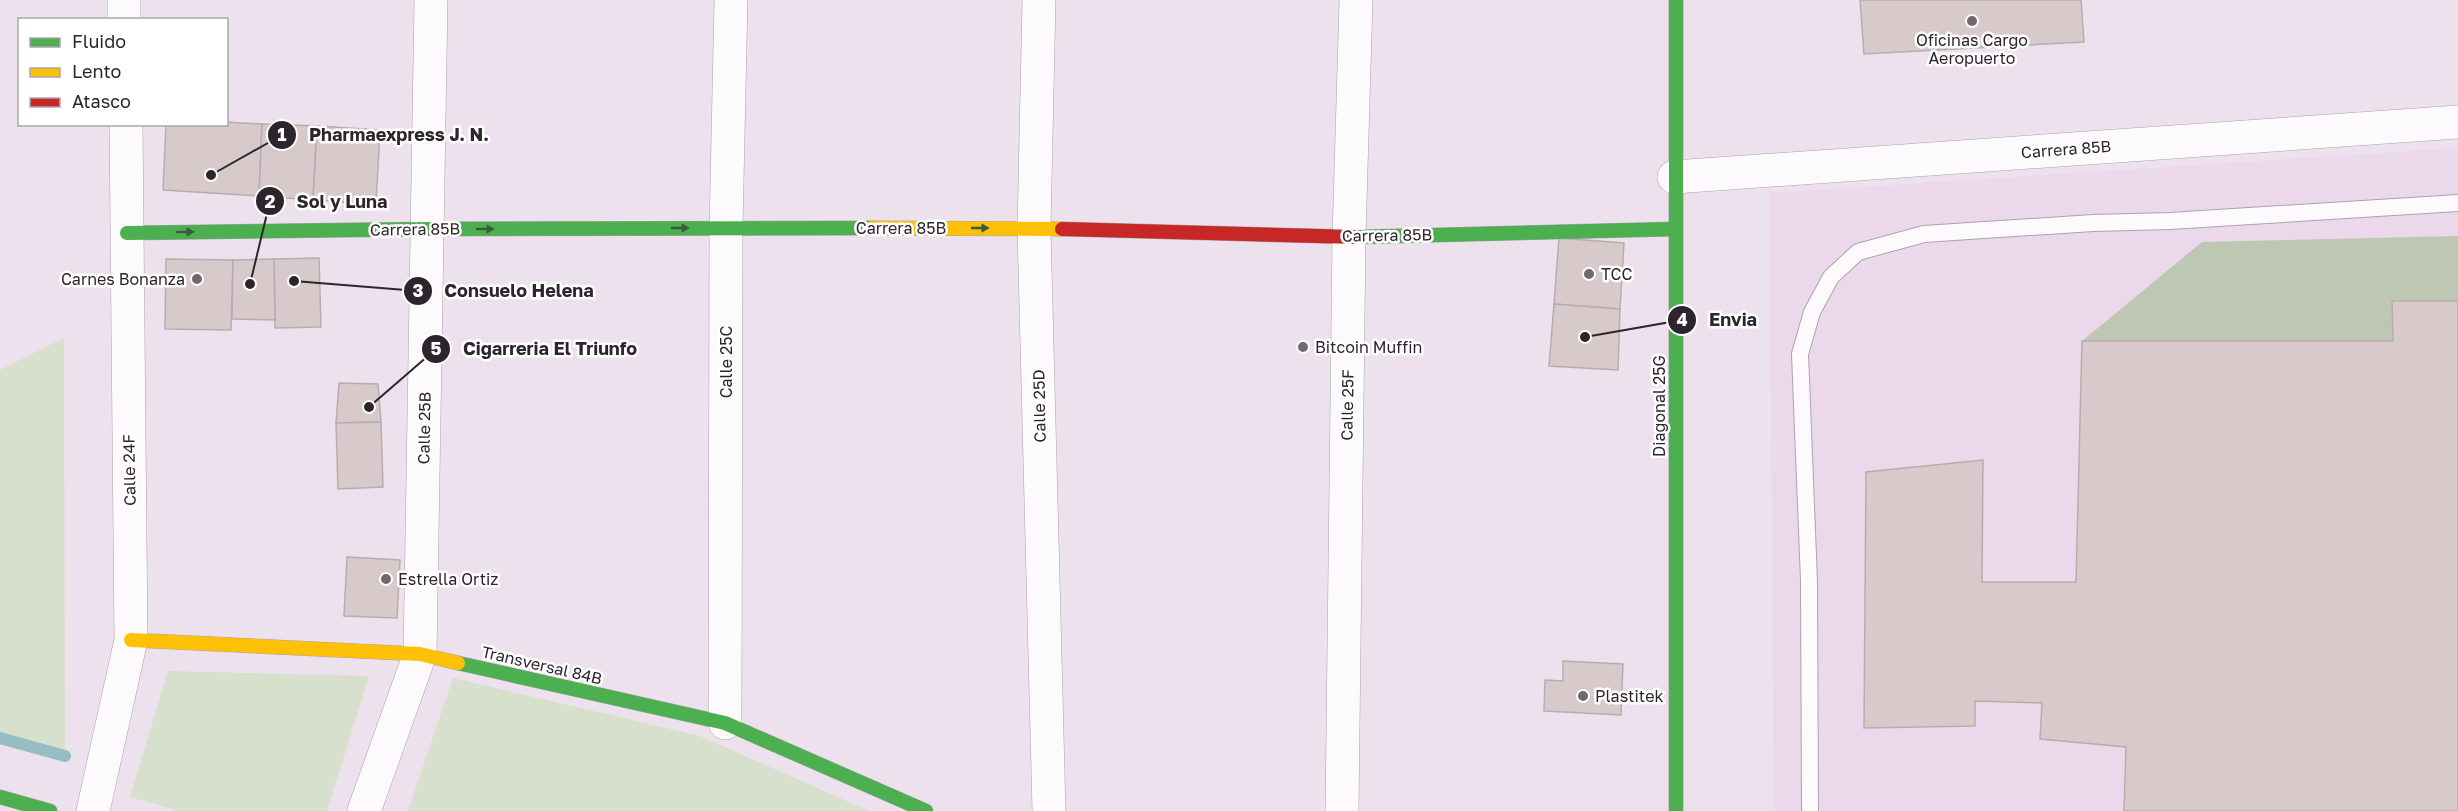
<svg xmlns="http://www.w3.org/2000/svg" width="2458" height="811" font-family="'Golos Text',sans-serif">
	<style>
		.built { fill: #ecd8eb }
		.green { fill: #d7dfcd }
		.forest { fill: #bec6b4 }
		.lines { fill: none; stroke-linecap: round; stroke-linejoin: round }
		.stream { stroke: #96bdc2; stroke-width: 12 }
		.building { fill: #d8c9ca; stroke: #b7adb0; stroke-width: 1.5 }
		.lane-casing { stroke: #aca3ac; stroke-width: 18 }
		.street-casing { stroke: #aca3ac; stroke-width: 34 }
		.fast-casing { stroke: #aca3ac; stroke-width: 15 }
		.slow-casing { stroke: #aca3ac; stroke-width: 15 }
		.jam-casing { stroke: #aca3ac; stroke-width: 15 }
		.lane { stroke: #fcfafc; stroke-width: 16 }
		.street { stroke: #fcfafc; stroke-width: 33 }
		.fast { stroke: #4caf50; stroke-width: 14 }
		.slow { stroke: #ffc107; stroke-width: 14 }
		.jam { stroke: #c62828; stroke-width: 14 }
		.oneway { fill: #395c3a }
		.poi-dot { fill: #70676f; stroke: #fff; stroke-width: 2 }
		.labels { text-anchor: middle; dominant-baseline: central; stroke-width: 5; stroke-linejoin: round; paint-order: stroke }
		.poi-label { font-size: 16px; fill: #2d252c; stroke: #fff; text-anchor: start }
		.street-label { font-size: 16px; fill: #2d252c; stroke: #fff }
		.leader { fill: none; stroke: #2d252c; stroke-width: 2 }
		.callout-dot { fill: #2d252c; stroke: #fff; stroke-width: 2 }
		.mark-label { font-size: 18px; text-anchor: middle; font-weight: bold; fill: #fff }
		.callout-label { font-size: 18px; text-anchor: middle; font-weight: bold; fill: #2d252c; stroke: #fff; stroke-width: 5; stroke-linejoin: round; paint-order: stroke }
	</style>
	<rect width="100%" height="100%" fill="#ece1ec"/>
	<path class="built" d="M2458 148V811H1774L1769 193Z"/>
	<g class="green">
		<path d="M64 338 65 756 0 738V370Z"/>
		<path d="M168 671 369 676 327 811H179L130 797Z"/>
		<path d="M453 678 700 736 869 811H408Z"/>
	</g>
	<path class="forest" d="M2458 236V301H2392L2393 341H2082L2202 242Z"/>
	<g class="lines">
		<path class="stream" d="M0 738 65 756"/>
	</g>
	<g class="building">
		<path d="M1860 0H2081L2084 42 1864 54Z"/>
		<path d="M226 122 262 124 259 196 163 190 166 124H226Z"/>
		<path d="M262 124 317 126 313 200 259 196Z"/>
		<path d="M317 126 380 130 376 204 313 200Z"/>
		<path d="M1559 238 1624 243 1620 309 1554 304Z"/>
		<path d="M319 258 321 327 275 328 274 259Z"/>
		<path d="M166 259 233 260 231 330 165 329Z"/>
		<path d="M274 259 275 320 232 319 233 260Z"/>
		<path d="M2392 301H2458V811H2124L2126 747 2040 739 2042 703 1975 701V726L1864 728 1866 472 1983 460 1982 582H2076L2082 341H2393Z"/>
		<path d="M1554 304 1620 309 1618 370 1549 366Z"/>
		<path d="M339 383 378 384 381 422 336 423Z"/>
		<path d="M381 422 383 487 338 489 336 423Z"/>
		<path d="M347 557 400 560 397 618 344 616Z"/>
		<path d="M1563 661 1623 664 1621 715 1544 711 1545 680 1563 681Z"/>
	</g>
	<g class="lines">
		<g class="lane-casing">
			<path id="lane" d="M1810 811 1809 581 1800 354 1812 312 1831 277 1858 252 1924 234 2093 223 2170 221 2458 203"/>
		</g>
		<g class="street-casing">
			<g id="street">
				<path d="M124 0V20"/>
				<path d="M1039 0 1034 228 1049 811"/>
				<path d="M1674 177 2458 122"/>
				<path d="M725 723 726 228 731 0"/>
				<path d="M93 811 131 640 126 124"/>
				<path d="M364 811 420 654 431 0"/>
				<path d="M1342 811 1349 237 1356 0"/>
			</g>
		</g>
		<g class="fast-casing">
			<g id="fast">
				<path d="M1676 0V811"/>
				<path d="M127 233 429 229 872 228"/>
				<path d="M1357 237 1675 229"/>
				<path d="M458 663 725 723 926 811"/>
				<path d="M0 797 50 811"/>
			</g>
		</g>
		<g class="slow-casing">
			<g id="slow">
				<path d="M872 228 1062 229"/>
				<path d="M131 640 420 654 458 663"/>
			</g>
		</g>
		<g class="jam-casing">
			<path id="jam" d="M1062 229 1357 237"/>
		</g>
		<use href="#lane" class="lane"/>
		<use href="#street" class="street"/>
		<use href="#fast" class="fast"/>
		<use href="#slow" class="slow"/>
		<use href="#jam" class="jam"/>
	</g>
	<defs><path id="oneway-solid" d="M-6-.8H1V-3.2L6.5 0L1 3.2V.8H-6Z" transform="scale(1.5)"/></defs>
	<g class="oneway">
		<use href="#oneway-solid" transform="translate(680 228)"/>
		<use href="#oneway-solid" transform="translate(980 228)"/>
		<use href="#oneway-solid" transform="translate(485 229)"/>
		<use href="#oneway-solid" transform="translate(185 232) rotate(-1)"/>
	</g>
	<g class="poi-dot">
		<circle cx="1972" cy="21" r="6"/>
		<circle cx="1589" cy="274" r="6"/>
		<circle cx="197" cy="279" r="6"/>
		<circle cx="1303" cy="347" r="6"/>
		<circle cx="386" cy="579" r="6"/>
		<circle cx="1583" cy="696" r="6"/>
	</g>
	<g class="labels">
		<g class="poi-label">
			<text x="1972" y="40" text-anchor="middle">Oficinas Cargo<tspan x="1972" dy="18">Aeropuerto</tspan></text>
			<text x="1601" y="274">TCC</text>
			<text x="185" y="279" text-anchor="end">Carnes Bonanza</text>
			<text x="1315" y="347">Bitcoin Muffin</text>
			<text x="398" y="579">Estrella Ortiz</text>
			<text x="1595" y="696">Plastitek</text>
		</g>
		<g class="street-label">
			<text transform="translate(2066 149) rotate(-4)">Carrera 85B</text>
			<text x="901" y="228">Carrera 85B</text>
			<text transform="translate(415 229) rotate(-1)">Carrera 85B</text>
			<text transform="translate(1387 235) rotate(-1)">Carrera 85B</text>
			<text transform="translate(726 362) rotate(-90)">Calle 25C</text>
			<text transform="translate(1347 405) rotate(-89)">Calle 25F</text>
			<text transform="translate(1039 406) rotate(-91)">Calle 25D</text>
			<text transform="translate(1659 406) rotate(-90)">Diagonal 25G</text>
			<text transform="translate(424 428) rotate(-89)">Calle 25B</text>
			<text transform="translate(129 470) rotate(-91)">Calle 24F</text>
			<text transform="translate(542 665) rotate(13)">Transversal 84B</text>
		</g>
	</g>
	<path class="leader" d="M211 175L282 135M250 284L270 201M294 281L418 291M1585 337L1682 320M369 407L436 349"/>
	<g class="callout-dot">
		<circle cx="211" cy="175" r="6"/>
		<circle cx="250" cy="284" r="6"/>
		<circle cx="294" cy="281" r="6"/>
		<circle cx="1585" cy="337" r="6"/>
		<circle cx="369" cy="407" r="6"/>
		<circle cx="282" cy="135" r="15"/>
		<circle cx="270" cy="201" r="15"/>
		<circle cx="418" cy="291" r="15"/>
		<circle cx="1682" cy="320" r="15"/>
		<circle cx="436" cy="349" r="15"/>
	</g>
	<g class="mark-label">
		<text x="282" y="141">1</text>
		<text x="270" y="208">2</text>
		<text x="418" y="297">3</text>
		<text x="1682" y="326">4</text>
		<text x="436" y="355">5</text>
	</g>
	<g class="callout-label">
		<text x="399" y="141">Pharmaexpress J. N.</text>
		<text x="342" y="208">Sol y Luna</text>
		<text x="519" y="297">Consuelo Helena</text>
		<text x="1733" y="326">Envia</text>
		<text x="550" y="355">Cigarreria El Triunfo</text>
	</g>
	<rect x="18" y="18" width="210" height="108" fill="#ffffff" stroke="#aba8ab" stroke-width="1.5"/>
	<rect x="30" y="38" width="30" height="9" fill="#4caf50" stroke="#aba8ab" stroke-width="1.5"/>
	<text x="72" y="48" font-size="18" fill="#2d252c">Fluido</text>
	<rect x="30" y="68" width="30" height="9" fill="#ffc107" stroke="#aba8ab" stroke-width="1.5"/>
	<text x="72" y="78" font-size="18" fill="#2d252c">Lento</text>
	<rect x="30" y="98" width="30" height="9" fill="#c62828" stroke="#aba8ab" stroke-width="1.5"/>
	<text x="72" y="108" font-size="18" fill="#2d252c">Atasco</text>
</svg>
